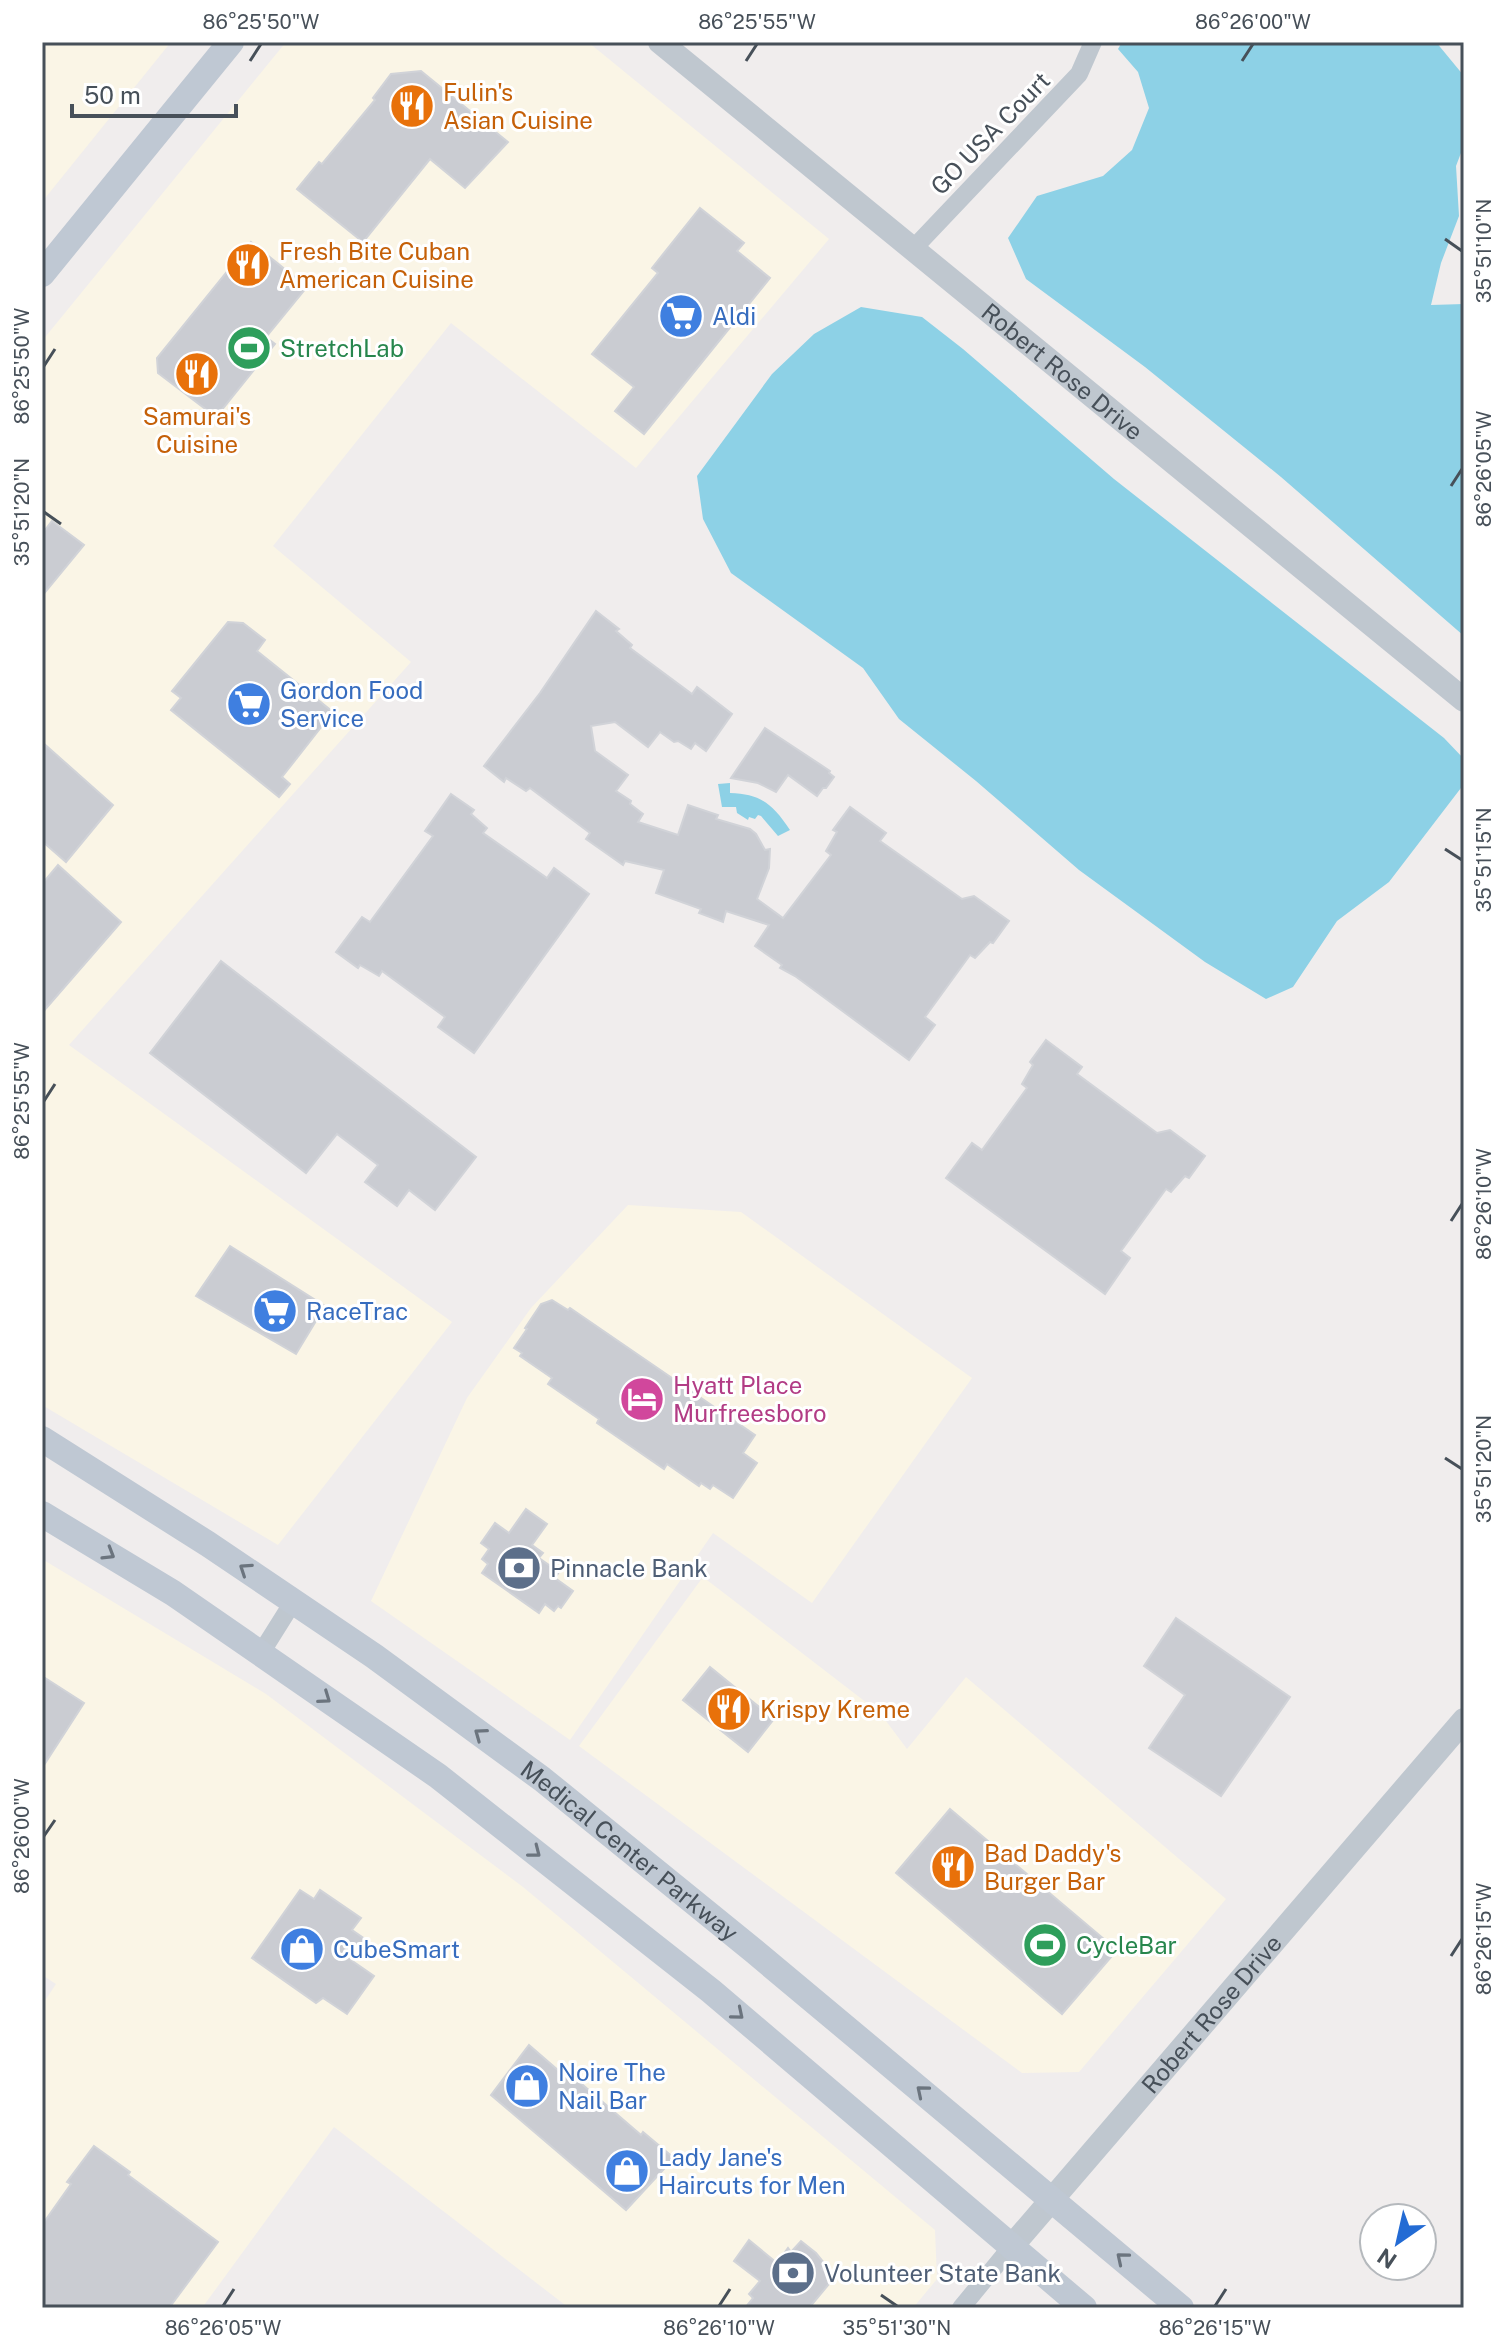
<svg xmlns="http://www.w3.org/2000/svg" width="1506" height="2350" font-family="'Public Sans',sans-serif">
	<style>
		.commercial { fill: #faf5e6 }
		.water { fill: #8dd1e6 }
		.building { fill: #caccd2; stroke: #d1d3d8; stroke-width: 2 }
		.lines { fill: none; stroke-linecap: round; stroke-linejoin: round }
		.minor { stroke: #bfc7cf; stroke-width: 18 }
		.tertiary { stroke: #bfc7cf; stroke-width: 24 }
		.secondary { stroke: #bfc8d3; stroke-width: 26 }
		.oneway { stroke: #6b747e }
		.ticks { fill: none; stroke: #475059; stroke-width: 3 }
		.labels { text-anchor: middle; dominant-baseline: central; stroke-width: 6; stroke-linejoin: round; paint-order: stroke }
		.food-label { font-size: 24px; fill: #c56008; stroke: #fff; text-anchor: start }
		.street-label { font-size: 24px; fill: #475059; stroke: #fff }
		.shop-label { font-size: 24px; fill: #366cbe; stroke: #fff; text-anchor: start }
		.leisure-label { font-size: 24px; fill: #27864d; stroke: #fff; text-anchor: start }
		.hotel-label { font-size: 24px; fill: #b23c85; stroke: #fff; text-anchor: start }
		.service-label { font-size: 24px; fill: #4e5e75; stroke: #fff; text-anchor: start }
		.neatline { fill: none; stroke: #475059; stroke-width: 3 }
		.ticks-label { font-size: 20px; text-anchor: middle; fill: #475059 }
	</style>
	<rect width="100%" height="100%" fill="#f0eded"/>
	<g class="commercial">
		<path d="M42 42H171L42 202Z"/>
		<path d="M286 42H588L829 239 636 468 451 323 273 546 411 662 69 1045 452 1322 278 1545 42 1405V341Z"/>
		<path d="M628 1205 741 1212 972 1378 812 1603 713 1533 570 1740 371 1601 467 1398 531 1308Z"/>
		<path d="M42 1559 266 1694 523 1887 935 2230 937 2279 913 2308H569L334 2127 202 2308H42V2005L56 1984 42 1975Z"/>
		<path d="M703 1577 880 1713 907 1749 966 1677 1226 1899 1079 2072 1022 2073 579 1746Z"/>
	</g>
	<g class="water">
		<path d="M1122 42H1436L1464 76V145L1456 166 1459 216 1441 263 1431 305 1464 304V636L1281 477 1145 367 1026 279 1008 238 1037 196 1103 176 1132 150 1149 108 1138 72 1118 49Z"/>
		<path d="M861 307 922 317 963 349 1114 479 1444 738 1464 759V784L1389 882 1337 921 1293 987 1266 999 1205 962 1079 870 976 781 899 719 863 668 731 573 703 519 697 476 772 374 814 334Z"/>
		<path d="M730 783V793C760 794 772 803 790 830L778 836 761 816 758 815 755 819 749 817 748 820 737 813 736 807H722L718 784Z"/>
	</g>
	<g class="building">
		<path d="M421 71 508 142 465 188 430 159 363 242 297 189 319 162 322 164 375 100 373 98 391 74Z"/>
		<path d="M700 208 744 243 737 251 770 278 644 434 615 411 634 387 592 354 658 273 652 268Z"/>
		<path d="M251 242 307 287 266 337 275 344 216 417 158 373 157 358Z"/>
		<path d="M52 521 84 545 42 596V534Z"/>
		<path d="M596 611 619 629 616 631 632 645 630 648 692 694 697 687 732 714 706 751 695 743 691 749 678 741 674 742 660 732 648 747 615 722 591 726 595 751 628 775 616 791 631 801 630 804 643 814 638 822 678 835 688 805 718 815 716 819 750 829 756 834 765 850 770 849 769 868 757 899 783 918 831 855 826 851 837 832 833 830 850 807 886 833 880 841 962 899 974 896 1009 921 993 943 990 942 975 958 970 955 925 1017 935 1025 909 1060 795 976 780 968 782 965 755 946 769 925 726 911 723 922 699 913 701 909 656 893 664 870 625 861 623 865 586 839 590 833 530 788 526 791 506 778 504 782 484 766 540 693Z"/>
		<path d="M228 622 243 623 265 640 257 651 333 712 282 777 290 784 279 797 171 710 181 698 172 691Z"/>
		<path d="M765 728 830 771 829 773 834 777 826 788H823L817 796 788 775 776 792 758 783 731 778Z"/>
		<path d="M42 742 113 805 66 862 42 841Z"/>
		<path d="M451 794 474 810 471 814 487 828 483 833 547 878 554 868 589 894 474 1053 438 1027 445 1017 382 971 379 976 360 965 358 968 336 952 362 917 370 922 433 836 425 831Z"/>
		<path d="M58 865 121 922 42 1013V884Z"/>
		<path d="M221 961 476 1157 435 1210 409 1190 397 1206 365 1182 378 1165 337 1134 306 1173 150 1053Z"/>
		<path d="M1046 1040 1082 1067 1077 1074 1157 1133 1170 1130 1205 1156 1189 1178 1185 1176 1171 1192 1166 1189 1121 1251 1130 1258 1105 1294 946 1178 972 1143 982 1150 1027 1088 1022 1084 1033 1065 1030 1062Z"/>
		<path d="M230 1246 325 1306 296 1354 196 1296Z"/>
		<path d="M552 1300 568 1310 570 1308 755 1435 743 1453 757 1463 733 1498 713 1485 710 1489 701 1483 699 1486 667 1464 664 1469 597 1423 599 1419 548 1384 552 1378 520 1356 522 1353 514 1348 527 1329 525 1328 541 1304Z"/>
		<path d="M526 1509 547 1524 532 1545 543 1553 539 1558 559 1572 555 1578 573 1591 561 1608 558 1606 554 1611 545 1604 539 1613 482 1573 488 1564 482 1559 489 1549 481 1543 495 1523 509 1533Z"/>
		<path d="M1176 1618 1290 1697 1221 1796 1149 1748 1185 1695 1144 1666Z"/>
		<path d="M710 1667 774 1719 748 1752 683 1700Z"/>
		<path d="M42 1676 84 1703 42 1768Z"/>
		<path d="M950 1809 1117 1950 1062 2014 896 1873Z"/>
		<path d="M300 1890 314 1899 320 1890 361 1918 352 1930 365 1939 351 1960 374 1976 347 2014 323 1998 316 2003 252 1958Z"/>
		<path d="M529 2045 559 2071 562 2067 641 2135 643 2132 674 2158 626 2210 491 2095Z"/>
		<path d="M94 2146 130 2172 128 2175 218 2242 169 2308H42V2225L71 2184 67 2182Z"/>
		<path d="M749 2240 777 2263 788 2248 791 2252 801 2241 816 2253 825 2264 822 2269 834 2278 809 2308H745L753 2298 749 2294 760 2281 734 2261Z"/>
	</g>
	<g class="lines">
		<g class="minor">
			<path d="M912 250 1079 74 1093 42"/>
			<path d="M261 1653 293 1602"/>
			<path d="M961 2308 1012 2246"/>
		</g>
		<g class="tertiary">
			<path id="s1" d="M660 42 1464 700"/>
			<path id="s2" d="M1012 2246 1464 1720"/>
		</g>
		<g class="secondary">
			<path d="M42 274 231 42"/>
			<path id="s3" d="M42 1439 208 1544 374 1656 542 1779 754 1951 1181 2308"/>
			<path d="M42 1514 173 1593 438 1776 711 1991 1084 2308"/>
		</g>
	</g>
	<defs><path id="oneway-chevron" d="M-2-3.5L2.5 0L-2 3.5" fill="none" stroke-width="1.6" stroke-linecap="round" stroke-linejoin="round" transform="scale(2)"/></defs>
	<g class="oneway">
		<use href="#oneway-chevron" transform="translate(109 1554) rotate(31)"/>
		<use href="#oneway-chevron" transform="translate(245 1569) rotate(-146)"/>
		<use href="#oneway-chevron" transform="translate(325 1698) rotate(35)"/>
		<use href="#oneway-chevron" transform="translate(480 1734) rotate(-144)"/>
		<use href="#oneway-chevron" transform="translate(535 1852) rotate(38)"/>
		<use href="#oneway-chevron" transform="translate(738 2014) rotate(40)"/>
		<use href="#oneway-chevron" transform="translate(922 2091) rotate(-140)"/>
		<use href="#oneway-chevron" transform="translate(1122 2258) rotate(-140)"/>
	</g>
	<path class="ticks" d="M250 61 261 44M746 61 757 44M1242 61 1253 44M1445 239 1462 251M44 366 55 349M1451 486 1462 469M44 512 61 524M1445 849 1462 860M44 1101 55 1084M1451 1221 1462 1204M1445 1458 1462 1469M44 1836 55 1820M1451 1956 1462 1939M881 2295 897 2306M223 2306 234 2289M719 2306 730 2289M1215 2306 1226 2289"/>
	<defs>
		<g id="restaurant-disc" transform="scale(2.3)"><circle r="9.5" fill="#e8710a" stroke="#fff"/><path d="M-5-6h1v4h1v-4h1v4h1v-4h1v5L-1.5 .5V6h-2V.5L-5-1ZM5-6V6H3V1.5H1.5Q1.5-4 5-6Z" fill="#fff"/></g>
		<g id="supermarket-disc" transform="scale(2.3)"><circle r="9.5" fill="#3f7fe0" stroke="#fff"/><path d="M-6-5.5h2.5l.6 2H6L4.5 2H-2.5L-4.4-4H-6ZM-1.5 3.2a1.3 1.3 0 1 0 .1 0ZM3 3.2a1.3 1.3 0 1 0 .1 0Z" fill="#fff"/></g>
		<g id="stadium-disc" transform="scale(2.3)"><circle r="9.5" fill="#2e9e5b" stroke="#fff"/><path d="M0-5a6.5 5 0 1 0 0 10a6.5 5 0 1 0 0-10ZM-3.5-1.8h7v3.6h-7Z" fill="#fff"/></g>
		<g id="hotel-disc" transform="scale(2.3)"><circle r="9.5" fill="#d1479c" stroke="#fff"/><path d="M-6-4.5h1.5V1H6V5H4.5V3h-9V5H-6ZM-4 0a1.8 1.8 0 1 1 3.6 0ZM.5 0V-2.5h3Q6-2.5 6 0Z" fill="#fff"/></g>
		<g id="bank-disc" transform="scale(2.3)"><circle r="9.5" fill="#5c6f8a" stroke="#fff"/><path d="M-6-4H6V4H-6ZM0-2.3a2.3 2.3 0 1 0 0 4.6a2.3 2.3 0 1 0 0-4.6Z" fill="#fff"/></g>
		<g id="shop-disc" transform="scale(2.3)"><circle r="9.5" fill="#3f7fe0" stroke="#fff"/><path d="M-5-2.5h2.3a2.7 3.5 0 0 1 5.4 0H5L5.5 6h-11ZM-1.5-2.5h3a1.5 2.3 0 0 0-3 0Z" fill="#fff"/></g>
	</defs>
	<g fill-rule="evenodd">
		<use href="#restaurant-disc" x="412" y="106"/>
		<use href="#restaurant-disc" x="248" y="265"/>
		<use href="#supermarket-disc" x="681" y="316"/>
		<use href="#stadium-disc" x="249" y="348"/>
		<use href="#restaurant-disc" x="197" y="374"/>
		<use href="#supermarket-disc" x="249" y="704"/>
		<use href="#supermarket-disc" x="275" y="1311"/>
		<use href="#hotel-disc" x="642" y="1399"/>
		<use href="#bank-disc" x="519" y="1568"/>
		<use href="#restaurant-disc" x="729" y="1709"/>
		<use href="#restaurant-disc" x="953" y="1867"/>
		<use href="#stadium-disc" x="1045" y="1945"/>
		<use href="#shop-disc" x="302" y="1949"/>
		<use href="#shop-disc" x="527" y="2086"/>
		<use href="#shop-disc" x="627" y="2171"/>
		<use href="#bank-disc" x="793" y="2273"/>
	</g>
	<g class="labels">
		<g class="food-label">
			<text x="443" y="92">Fulin's<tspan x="443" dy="28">Asian Cuisine</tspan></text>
			<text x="279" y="251">Fresh Bite Cuban<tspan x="279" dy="28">American Cuisine</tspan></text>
			<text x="197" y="416" text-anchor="middle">Samurai's<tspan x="197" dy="28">Cuisine</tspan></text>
			<text x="760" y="1709">Krispy Kreme</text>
			<text x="984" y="1853">Bad Daddy's<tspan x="984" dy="28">Burger Bar</tspan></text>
		</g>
		<g class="street-label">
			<text transform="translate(990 133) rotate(-46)">GO USA Court</text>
			<text stroke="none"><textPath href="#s1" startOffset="520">Robert Rose Drive</textPath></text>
			<text stroke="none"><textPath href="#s3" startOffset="718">Medical Center Parkway</textPath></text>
			<text stroke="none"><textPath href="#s2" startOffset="306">Robert Rose Drive</textPath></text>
		</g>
		<g class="shop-label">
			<text x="712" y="316">Aldi</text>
			<text x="280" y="690">Gordon Food<tspan x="280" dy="28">Service</tspan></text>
			<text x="306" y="1311">RaceTrac</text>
			<text x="333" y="1949">CubeSmart</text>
			<text x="558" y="2072">Noire The<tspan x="558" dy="28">Nail Bar</tspan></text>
			<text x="658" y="2157">Lady Jane's<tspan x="658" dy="28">Haircuts for Men</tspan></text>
		</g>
		<g class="leisure-label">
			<text x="280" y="348">StretchLab</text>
			<text x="1076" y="1945">CycleBar</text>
		</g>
		<g class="hotel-label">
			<text x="673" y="1385">Hyatt Place<tspan x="673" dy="28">Murfreesboro</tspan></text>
		</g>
		<g class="service-label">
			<text x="550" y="1568">Pinnacle Bank</text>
			<text x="824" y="2273">Volunteer State Bank</text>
		</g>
	</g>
	<rect width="1506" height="2350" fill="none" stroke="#ffffff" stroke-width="88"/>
	<g transform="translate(1398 2242) rotate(214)"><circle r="38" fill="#ffffff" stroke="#b5b9bd" stroke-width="2"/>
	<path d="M0-6L14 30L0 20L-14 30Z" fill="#236bd4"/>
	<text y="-12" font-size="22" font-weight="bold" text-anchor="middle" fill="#475059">N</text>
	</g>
	<path d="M72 104v12h164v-12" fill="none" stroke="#475059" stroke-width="4"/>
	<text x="84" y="104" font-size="24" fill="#475059" stroke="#ffffff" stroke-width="6" paint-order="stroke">50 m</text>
	<rect x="44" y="44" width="1418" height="2262" class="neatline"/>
	<g class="ticks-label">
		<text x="261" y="29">86°25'50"W</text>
		<text x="757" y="29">86°25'55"W</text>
		<text x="1253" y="29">86°26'00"W</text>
		<text transform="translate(1484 251) rotate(-90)" y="7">35°51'10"N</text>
		<text transform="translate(22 366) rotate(-90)" y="7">86°25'50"W</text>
		<text transform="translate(1484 469) rotate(-90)" y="7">86°26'05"W</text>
		<text transform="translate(22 512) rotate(-90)" y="7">35°51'20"N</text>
		<text transform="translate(1484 860) rotate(-90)" y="7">35°51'15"N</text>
		<text transform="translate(22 1101) rotate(-90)" y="7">86°25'55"W</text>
		<text transform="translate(1484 1204) rotate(-90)" y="7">86°26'10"W</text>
		<text transform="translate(1484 1469) rotate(-90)" y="7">35°51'20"N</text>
		<text transform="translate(22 1836) rotate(-90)" y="7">86°26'00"W</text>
		<text transform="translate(1484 1939) rotate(-90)" y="7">86°26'15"W</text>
		<text x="223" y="2335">86°26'05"W</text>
		<text x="719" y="2335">86°26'10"W</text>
		<text x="897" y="2335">35°51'30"N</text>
		<text x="1215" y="2335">86°26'15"W</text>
	</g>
</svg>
